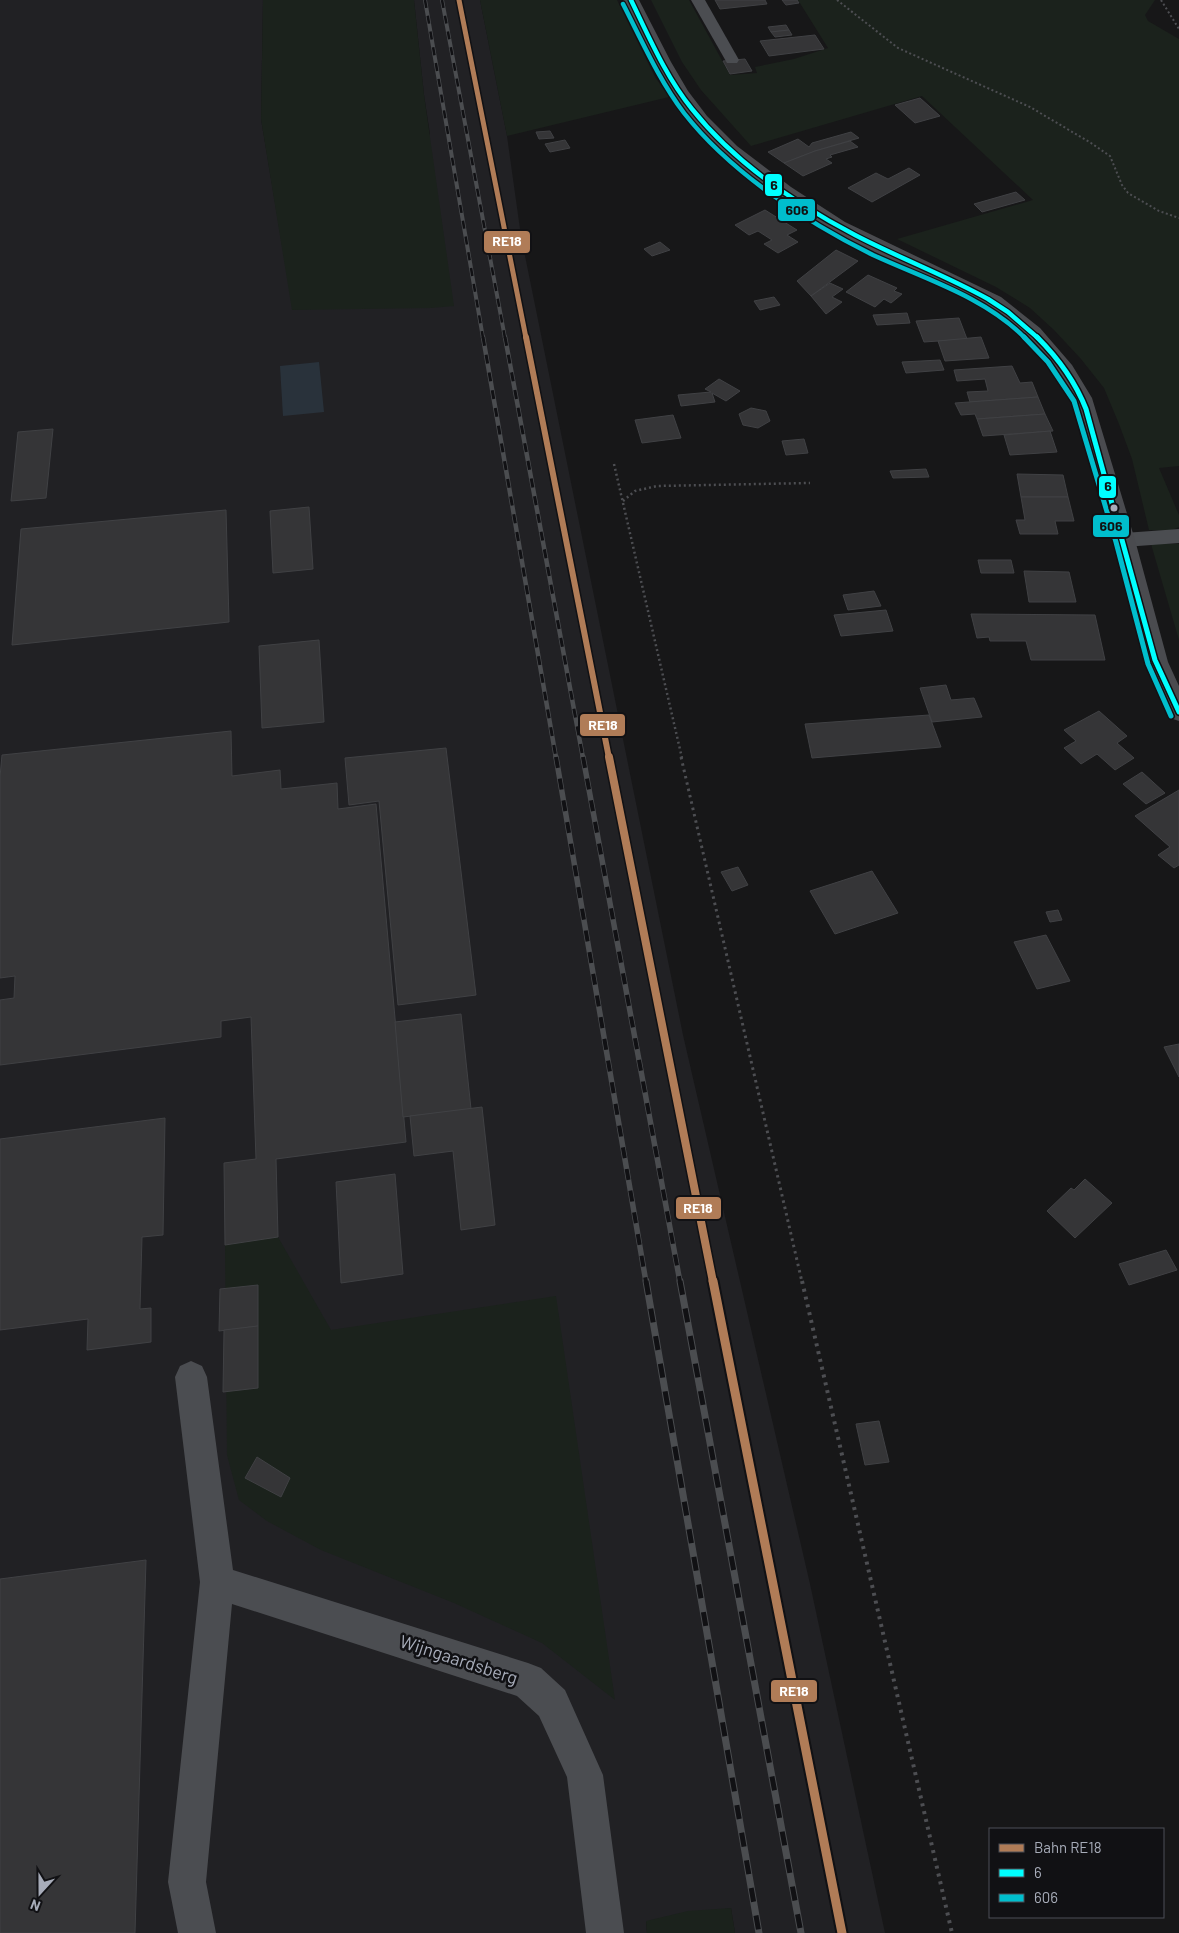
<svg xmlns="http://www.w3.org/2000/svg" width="1179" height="1933" font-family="Barlow,sans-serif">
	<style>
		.built { fill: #212124 }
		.green { fill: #1b221c }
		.water { fill: #29323b }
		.building { fill: #353537; stroke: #404144 }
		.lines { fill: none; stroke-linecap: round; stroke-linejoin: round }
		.path-far3 { stroke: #4d4e52; stroke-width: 2; stroke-dasharray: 2 2.5; stroke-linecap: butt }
		.path-far2 { stroke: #4d4e52; stroke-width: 2.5; stroke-dasharray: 2 3; stroke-linecap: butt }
		.path-far1 { stroke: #4d4e52; stroke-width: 3; stroke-dasharray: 2.5 4; stroke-linecap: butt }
		.path { stroke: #4d4e52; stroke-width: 4; stroke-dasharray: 3 5; stroke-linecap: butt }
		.lane { fill: #4b4d51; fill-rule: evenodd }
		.street { fill: #4b4d51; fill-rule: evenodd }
		.secondary { fill: #4a4b4f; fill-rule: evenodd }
		.rail-far3-casing { stroke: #4b4d50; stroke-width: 4 }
		.rail-far2-casing { stroke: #4b4d50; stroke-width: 4.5 }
		.rail-far1-casing { stroke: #4b4d50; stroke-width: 5.5 }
		.rail-casing { stroke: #4b4d50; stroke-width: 7 }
		.rail-far3 { stroke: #111114; stroke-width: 2.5; stroke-dasharray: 8; stroke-linecap: butt }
		.rail-far2 { stroke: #111114; stroke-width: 3; stroke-dasharray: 9; stroke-linecap: butt }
		.rail-far1 { stroke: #111114; stroke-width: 4; stroke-dasharray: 11; stroke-linecap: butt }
		.rail { stroke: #111114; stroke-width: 5; stroke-dasharray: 14; stroke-linecap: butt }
		.bus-1-far1-casing { stroke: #111114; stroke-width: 7 }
		.bus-1-casing { stroke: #111114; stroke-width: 8 }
		.bus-2-far1-casing { stroke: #111114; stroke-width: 7 }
		.bus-2-casing { stroke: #111114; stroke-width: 8 }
		.bus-1-far1 { stroke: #0ff; stroke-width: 4.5 }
		.bus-1 { stroke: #0ff; stroke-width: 5 }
		.bus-2-far1 { stroke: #00becd; stroke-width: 4.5 }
		.bus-2 { stroke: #00becd; stroke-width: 5 }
		.rail-1-far3-casing { stroke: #111114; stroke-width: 8 }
		.rail-1-far2-casing { stroke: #111114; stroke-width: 9 }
		.rail-1-far1-casing { stroke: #111114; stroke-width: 11 }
		.rail-1-casing { stroke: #111114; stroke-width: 13 }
		.rail-1-far3 { stroke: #b07c57; stroke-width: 5 }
		.rail-1-far2 { stroke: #b07c57; stroke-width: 6 }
		.rail-1-far1 { stroke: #b07c57; stroke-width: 8 }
		.rail-1 { stroke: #b07c57; stroke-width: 9 }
		.bus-dot { fill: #a7acb9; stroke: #111114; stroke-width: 2 }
		.labels { text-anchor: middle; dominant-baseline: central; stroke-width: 5; stroke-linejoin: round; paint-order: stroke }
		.near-street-label { font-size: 18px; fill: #a7acb9; stroke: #111114 }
		.line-badge { stroke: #111114; stroke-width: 2 }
		.badge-label { font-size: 14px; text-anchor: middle; font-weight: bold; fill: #fff }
		.pale-badge-label { font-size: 14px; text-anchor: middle; font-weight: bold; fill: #111 }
	</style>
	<rect width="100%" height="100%" fill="#171718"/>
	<path class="built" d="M0 0H263L261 119 293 310 430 134 424 95 414 0H480L507 136 521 236 683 1035 810 1584 885 1933H735L731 1908 646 1922 647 1933H0Z"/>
	<g class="green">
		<path d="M263 0H414L424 95 454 306 431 308 292 310 261 119Z"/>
		<path d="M480 0H617L655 77 669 97 507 136Z"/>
		<path d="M651 0H689L730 75 757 73 755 67 794 59 828 48 798 0H1155L1145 15 1148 21 1179 39V466L1159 468 1179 515V527L1170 531 1149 530 1132 459 1119 424 1104 388 1081 359 1054 330 1030 308 996 287 897 239 1033 200 922 96 751 146 701 90 682 62Z"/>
		<path d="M1151 544H1179V640Z"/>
		<path d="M278 1237 331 1330 556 1296 615 1700 542 1643 454 1603 321 1550 267 1521 239 1500 227 1455 225 1245Z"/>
		<path d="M731 1908 735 1933H647L646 1921 688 1911Z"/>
	</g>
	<path class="water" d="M319 362 324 412 283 416 280 366Z"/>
	<g class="building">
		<path d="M715 0H765L767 4 720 9Z"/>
		<path d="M782 0H797L799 3 786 5Z"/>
		<path d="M786 25 789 30 771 32 768 27Z"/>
		<path d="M789 30 792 35 775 37 771 32Z"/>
		<path d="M815 35 824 49 769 56 760 41Z"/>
		<path d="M745 59 752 71 730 74 723 61Z"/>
		<path d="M920 98 940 116 915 123 895 105Z"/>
		<path d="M550 131 554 138 539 139 536 132Z"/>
		<path d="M851 132 859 138 815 151 784 163 768 152 798 139 809 147 812 143Z"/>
		<path d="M565 140 570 148 550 152 545 144Z"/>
		<path d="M850 141 858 147 830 155 832 157 826 159 832 163 803 176 784 163 815 151Z"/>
		<path d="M909 168 920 175 872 202 848 188 876 173 888 179Z"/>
		<path d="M1016 192 1025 200 982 212 974 204Z"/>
		<path d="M765 210 797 230 787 235 798 242 778 253 764 244 772 240 758 231 749 235 735 225Z"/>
		<path d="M660 242 670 250 652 256 644 249Z"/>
		<path d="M836 250 858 261 811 296 797 281Z"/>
		<path d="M868 275 897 288 894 291 902 294 891 303 884 299 875 307 846 292Z"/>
		<path d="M830 283 843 289 832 297 842 302 826 314 811 296Z"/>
		<path d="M774 297 780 305 760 310 754 301Z"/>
		<path d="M907 313 910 323 877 325 873 315Z"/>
		<path d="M959 318 967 339 924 342 916 321Z"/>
		<path d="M981 337 989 358 945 361 938 341Z"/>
		<path d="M940 360 944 370 906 373 902 362Z"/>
		<path d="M1012 366 1020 383 1032 382 1038 397 970 402 967 392 988 391 985 379 957 381 954 370Z"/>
		<path d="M719 379 740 391 726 401 712 393 715 402 681 406 678 395 711 392 705 389Z"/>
		<path d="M1038 397 1045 414 977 419 975 414 961 415 955 403Z"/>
		<path d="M751 408 766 411 770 421 758 428 743 425 739 414Z"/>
		<path d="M1045 414 1053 431 983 436 977 419Z"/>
		<path d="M673 415 681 438 642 443 635 420Z"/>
		<path d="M53 429 46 498 11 501 18 432Z"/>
		<path d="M1050 431 1057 452 1010 455 1004 435Z"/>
		<path d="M804 439 808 453 786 455 782 441Z"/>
		<path d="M926 469 929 477 893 478 890 471Z"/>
		<path d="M1017 474 1063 475 1068 497H1021Z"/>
		<path d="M1021 497H1068L1074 521H1055L1058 534H1020L1016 520H1025Z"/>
		<path d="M309 507 313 569 273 573 270 511Z"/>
		<path d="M226 510 229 622 12 645 21 529Z"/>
		<path d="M978 560H1011L1014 573H981Z"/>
		<path d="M1024 571 1069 572 1076 602H1029Z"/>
		<path d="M874 591 881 606 848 610 843 595Z"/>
		<path d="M886 610 893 631 841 636 834 615Z"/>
		<path d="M971 614 1095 615 1105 660H1031L1026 641H990L989 637 977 638Z"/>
		<path d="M319 640 324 722 262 728 259 646Z"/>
		<path d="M946 685 951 700 974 698 982 717 932 722 920 688Z"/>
		<path d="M1099 711 1127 736 1117 743 1134 758 1115 770 1097 754 1081 764 1064 748 1076 741 1064 730Z"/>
		<path d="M929 715 941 747 812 758 805 724Z"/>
		<path d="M231 731 232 776 280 770 281 789 337 783 338 809 376 804 406 1142 276 1159 278 1237 225 1245 224 1163 256 1159 251 1017 221 1021V1037L0 1065V1000L14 998 15 976 0 978V777L2 755Z"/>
		<path d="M446 748 476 995 398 1005 379 801 349 805 345 758Z"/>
		<path d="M1142 772 1165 793 1146 804 1123 784Z"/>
		<path d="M1179 790V865L1174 868 1158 855 1170 847 1135 816Z"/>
		<path d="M738 867 748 885 732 891 721 872Z"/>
		<path d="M872 871 898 913 835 934 810 891Z"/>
		<path d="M1058 910 1062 920 1050 922 1046 912Z"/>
		<path d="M1046 935 1070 981 1037 989 1014 942Z"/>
		<path d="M461 1014 471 1109 403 1117 395 1022Z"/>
		<path d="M1179 1044V1077L1164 1047Z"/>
		<path d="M482 1107 495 1225 461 1230 453 1151 414 1156 410 1116Z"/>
		<path d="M165 1118 163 1235 142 1237 140 1309 151 1308V1342L87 1350 88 1319 0 1330V1139Z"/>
		<path d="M395 1174 403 1274 341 1283 336 1182Z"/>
		<path d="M1085 1179 1112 1203 1075 1238 1047 1211 1071 1188 1074 1190Z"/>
		<path d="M1166 1250 1177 1270 1129 1285 1119 1264Z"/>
		<path d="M258 1285V1326L219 1331 220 1289Z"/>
		<path d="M258 1326V1388L223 1392 224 1330Z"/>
		<path d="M879 1421 889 1462 865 1465 856 1424Z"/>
		<path d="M257 1457 290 1478 281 1497 245 1478Z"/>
		<path d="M146 1560 135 1933H0V1579Z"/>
	</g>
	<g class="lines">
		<g class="path-far3">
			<path d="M837 0 898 48 1030 107 1091 143 1110 156 1122 185 1128 193 1159 211 1179 218"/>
			<path d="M1161 0 1179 29"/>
		</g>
		<g class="path-far2">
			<path d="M614 464 682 758"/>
			<path d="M623 501 635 491 657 486 810 483"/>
		</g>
		<path class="path-far1" d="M681 757 802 1282"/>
		<path class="path" d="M802 1281 952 1933"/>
		<g class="lane">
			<path d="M691 0H705L739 60 737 63H727Z"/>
			<path d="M1179 529V543L1124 547 1117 545 1114 540 1117 535 1124 533Z"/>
		</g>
		<path class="street" d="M191 1361 202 1366 207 1377 233 1570 528 1663 541 1668 565 1690 603 1775 624 1933H586L567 1777 539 1716 517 1696 232 1604 206 1882 216 1933H178L168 1882 200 1582 175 1377 180 1366Z"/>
		<path class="secondary" d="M623 0H639L671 62 688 91 707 116 737 146 791 187 845 222 1001 297 1040 328 1072 365 1092 398 1135 540 1168 662 1179 686V721L1170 718 1144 662 1113 540 1072 398 1048 361 1014 325 981 301 869 250 831 230 778 195 741 168 709 138 684 110 654 62Z"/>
		<g class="rail-far3-casing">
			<g id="rail-far3">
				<path d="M425 0 483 338"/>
				<path d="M442 0 505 338"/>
			</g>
		</g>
		<g class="rail-far2-casing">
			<g id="rail-far2">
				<path d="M483 337 556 758"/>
				<path d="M505 337 583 758"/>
			</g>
		</g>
		<g class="rail-far1-casing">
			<g id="rail-far1">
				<path d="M556 757 646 1282"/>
				<path d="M583 757 680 1282"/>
			</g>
		</g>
		<g class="rail-casing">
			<g id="rail">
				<path d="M646 1281 759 1933"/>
				<path d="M680 1281 801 1933"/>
			</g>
		</g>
		<use href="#rail-far3" class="rail-far3"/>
		<use href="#rail-far2" class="rail-far2"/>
		<use href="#rail-far1" class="rail-far1"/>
		<use href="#rail" class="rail"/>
		<g class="bus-1-far1-casing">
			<path id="bus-1-far1" d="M631 0C649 37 666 77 692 109 735 163 794 203 855 235 899 258 945 275 988 299L1008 312 1038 338"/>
		</g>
		<g class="bus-1-casing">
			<path id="bus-1" d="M1037 337C1058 358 1075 381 1086 409L1155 660 1179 712"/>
		</g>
		<g class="bus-2-far1-casing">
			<path id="bus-2-far1" d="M623 4C642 41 659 80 684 113 730 172 806 222 873 255 925 279 985 297 1025 338"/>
		</g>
		<g class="bus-2-casing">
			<path id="bus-2" d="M1024 337 1048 362 1074 401 1116 542 1148 664 1171 716"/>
		</g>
		<use href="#bus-1-far1" class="bus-1-far1"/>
		<use href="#bus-1" class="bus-1"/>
		<use href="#bus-2-far1" class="bus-2-far1"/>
		<use href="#bus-2" class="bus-2"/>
		<g class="rail-1-far3-casing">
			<path id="rail-1-far3" d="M459 0 526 338"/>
		</g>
		<g class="rail-1-far2-casing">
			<path id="rail-1-far2" d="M526 337 609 758"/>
		</g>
		<g class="rail-1-far1-casing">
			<path id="rail-1-far1" d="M609 757 713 1282"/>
		</g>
		<g class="rail-1-casing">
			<path id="rail-1" d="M713 1281 842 1933"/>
		</g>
		<use href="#rail-1-far3" class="rail-1-far3"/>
		<use href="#rail-1-far2" class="rail-1-far2"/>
		<use href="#rail-1-far1" class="rail-1-far1"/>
		<use href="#rail-1" class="rail-1"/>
	</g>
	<circle class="bus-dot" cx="1114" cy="508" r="4.5"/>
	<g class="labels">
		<g class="near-street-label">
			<text transform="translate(459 1659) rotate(18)">Wijngaardsberg</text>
		</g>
	</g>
	<g class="line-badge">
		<rect x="764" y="173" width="19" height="24" rx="5" fill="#0ff"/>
		<rect x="777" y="198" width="39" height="24" rx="5" fill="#00becd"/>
		<rect x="483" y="230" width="48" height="24" rx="5" fill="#b07c57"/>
		<rect x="1098" y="475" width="19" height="24" rx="5" fill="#0ff"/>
		<rect x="1092" y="514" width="38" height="24" rx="5" fill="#00becd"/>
		<rect x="579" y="713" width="47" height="24" rx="5" fill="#b07c57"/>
		<rect x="675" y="1196" width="47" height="24" rx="5" fill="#b07c57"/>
		<rect x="770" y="1679" width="48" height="24" rx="5" fill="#b07c57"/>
	</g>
	<g class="badge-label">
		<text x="507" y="246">RE18</text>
		<text x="603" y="730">RE18</text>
		<text x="698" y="1213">RE18</text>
		<text x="794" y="1696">RE18</text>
	</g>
	<g class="pale-badge-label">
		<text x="774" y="190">6</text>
		<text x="797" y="215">606</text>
		<text x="1108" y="491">6</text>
		<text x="1111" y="531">606</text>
	</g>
	<rect x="989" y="1828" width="175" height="90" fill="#111114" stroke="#4d4f56"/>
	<rect x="999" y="1844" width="25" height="8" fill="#b07c57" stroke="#4d4f56"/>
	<text x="1034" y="1853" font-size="15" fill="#a7acb9">Bahn RE18</text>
	<rect x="999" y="1869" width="25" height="8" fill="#00ffff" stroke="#4d4f56"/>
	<text x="1034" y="1878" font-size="15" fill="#a7acb9">6</text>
	<rect x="999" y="1894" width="25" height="8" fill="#00becd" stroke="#4d4f56"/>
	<text x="1034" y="1903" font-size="15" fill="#a7acb9">606</text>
	<g transform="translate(40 1893) rotate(201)" stroke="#111114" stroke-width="4" paint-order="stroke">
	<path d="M0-4L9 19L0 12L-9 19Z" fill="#a7acb9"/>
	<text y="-8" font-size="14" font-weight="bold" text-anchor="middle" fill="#a7acb9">N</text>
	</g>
</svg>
